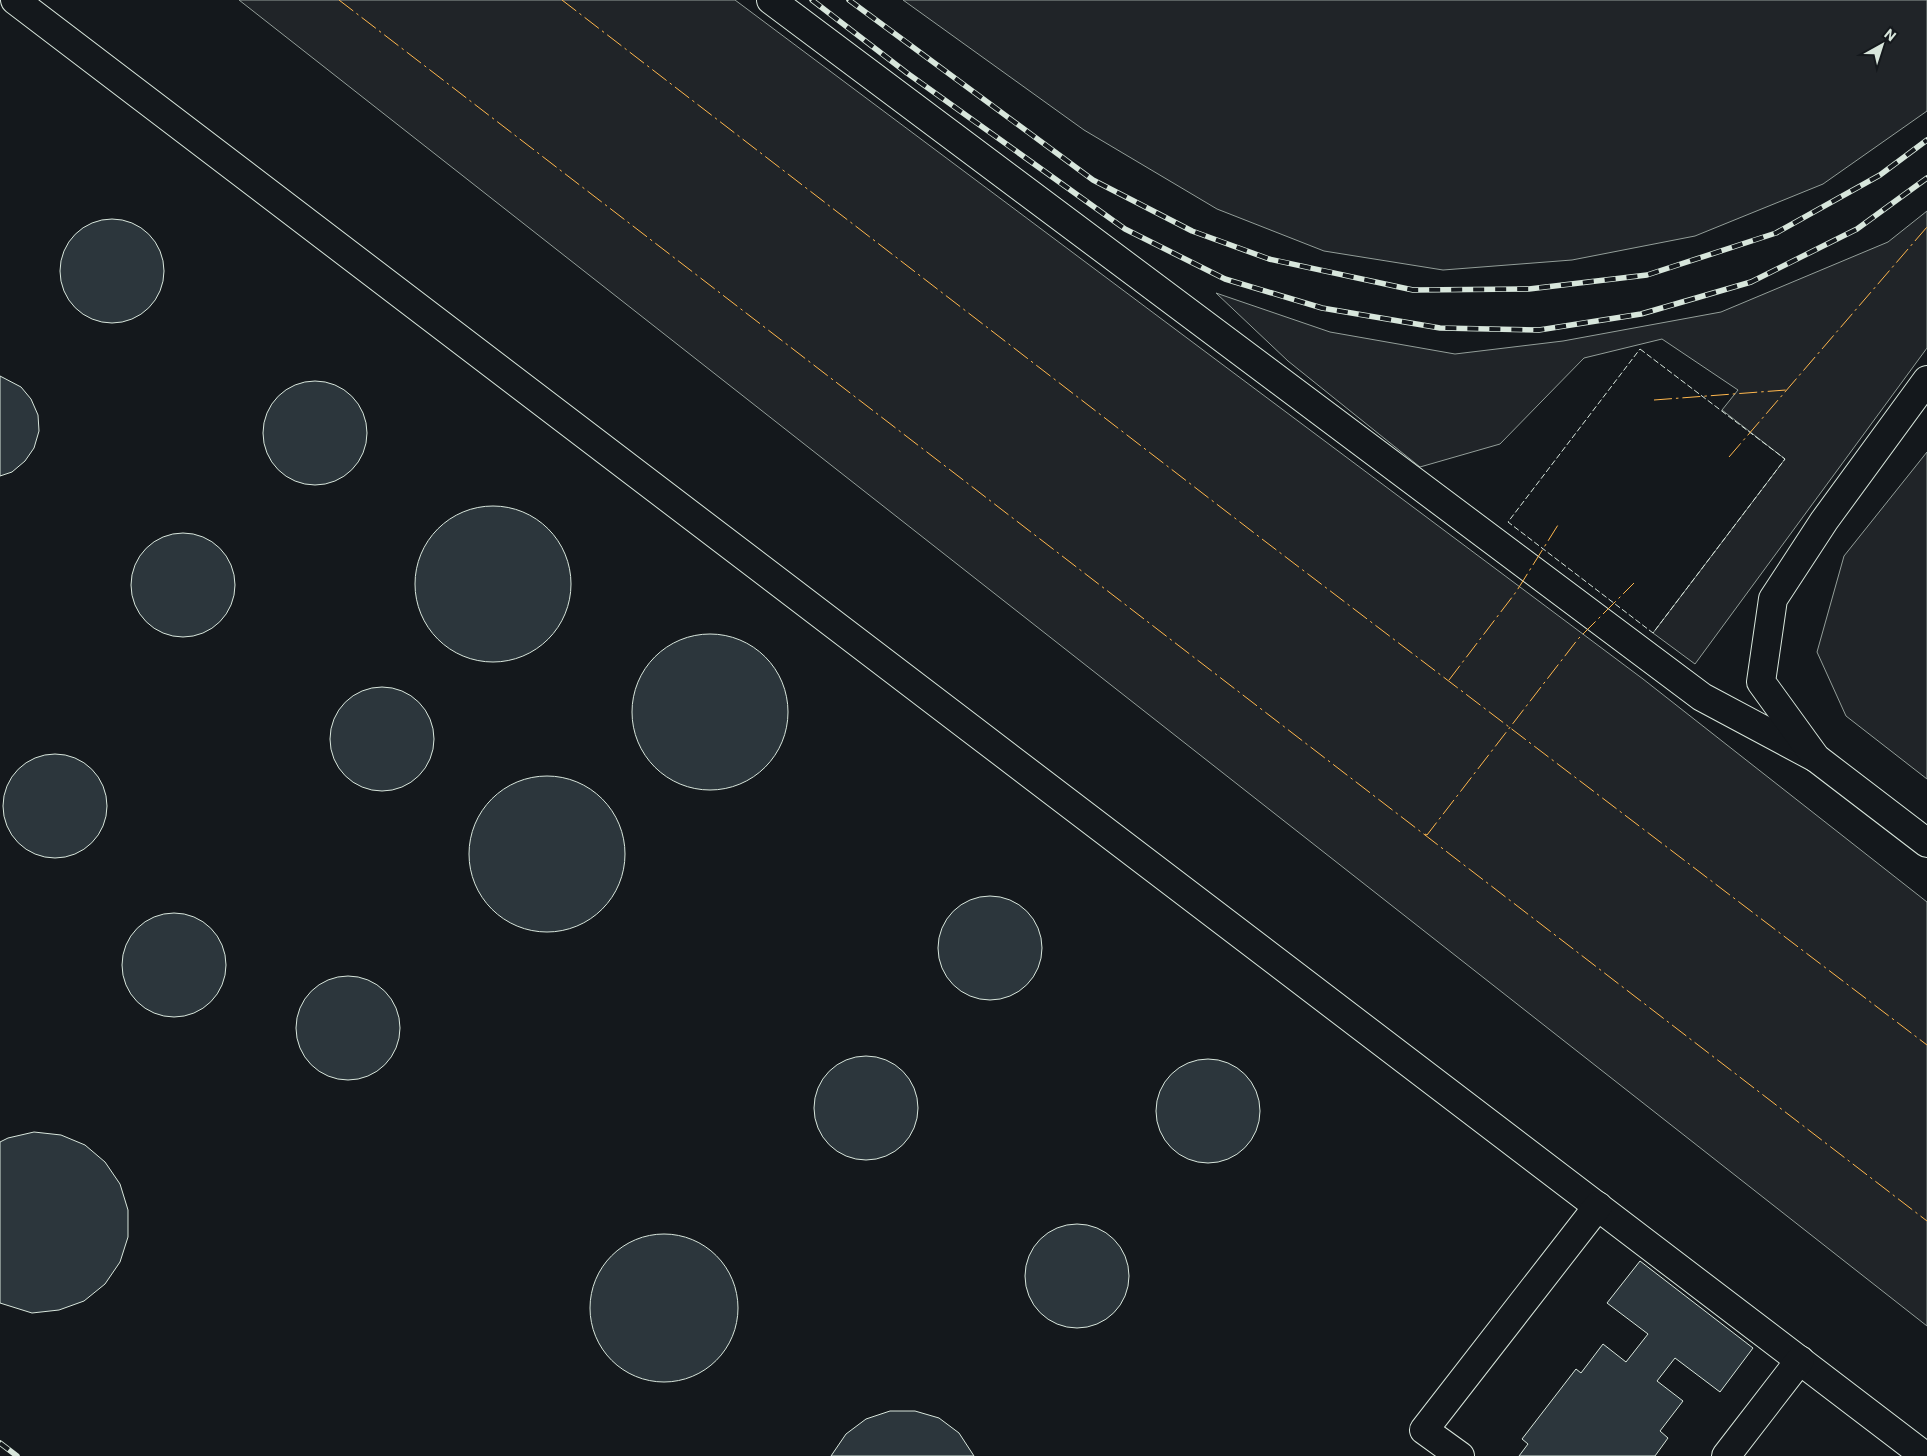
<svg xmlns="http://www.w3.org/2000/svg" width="1927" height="1456" font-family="Roboto,sans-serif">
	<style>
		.green { fill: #202428; stroke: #939e99 }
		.building { fill: #2c363c; stroke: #d8e6dc }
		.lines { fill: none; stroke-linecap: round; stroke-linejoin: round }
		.minor-casing { stroke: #d8e6dc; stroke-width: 30 }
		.minor { stroke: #14181c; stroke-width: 28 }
		.rail-casing { stroke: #d8e6dc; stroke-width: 5.5 }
		.rail { stroke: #14181c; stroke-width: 4; stroke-dasharray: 11; stroke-linecap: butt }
		.fence { stroke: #d8e6dc; stroke-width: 1; stroke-dasharray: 6 2.5; stroke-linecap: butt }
		.power { stroke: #ffb74d; stroke-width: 1; stroke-dasharray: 18 4 2.5 4; stroke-linecap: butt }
	</style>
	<rect width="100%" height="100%" fill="#14181c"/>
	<g class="green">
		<path d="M239 0H735L1643 679 1927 902V1326Z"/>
		<path d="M903 0H1927V111L1823 184 1695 236 1572 260 1443 270 1324 251 1217 209 1084 130Z"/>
		<path d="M1927 211V348L1695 664 1653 633 1785 459 1722 410 1738 390 1662 339 1584 358 1500 444 1420 467 1288 361 1216 293 1330 332 1455 354 1563 341 1721 312 1888 242Z"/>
		<path d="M1927 452V779L1846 716 1817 652 1844 556Z"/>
	</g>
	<g class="building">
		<circle cx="112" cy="271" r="52"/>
		<path d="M0 376 21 387 31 399 38 415 39 431 34 448 25 461 12 472 0 476Z"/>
		<circle cx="315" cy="433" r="52"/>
		<circle cx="493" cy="584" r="78"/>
		<circle cx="183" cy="585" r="52"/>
		<circle cx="710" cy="712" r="78"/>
		<circle cx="382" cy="739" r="52"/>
		<circle cx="55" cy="806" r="52"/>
		<circle cx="547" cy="854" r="78"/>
		<circle cx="990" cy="948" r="52"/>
		<circle cx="174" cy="965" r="52"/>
		<circle cx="348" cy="1028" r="52"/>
		<circle cx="866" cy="1108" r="52"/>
		<circle cx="1208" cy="1111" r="52"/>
		<path d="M34 1132 61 1135 85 1145 105 1162 120 1184 128 1210V1237L120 1262 105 1284 84 1301 59 1310 32 1313 0 1303V1142L8 1138Z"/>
		<circle cx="1077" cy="1276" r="52"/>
		<circle cx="664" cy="1308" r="74"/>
		<path d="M1640 1261 1753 1348 1720 1392 1675 1358 1657 1381 1683 1401 1660 1431 1668 1438 1655 1456H1519L1528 1444 1522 1439 1576 1369 1581 1373 1603 1344 1626 1362 1648 1334 1607 1303Z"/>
		<path d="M890 1411H915L939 1418 959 1433 974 1456H831L846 1434 866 1419Z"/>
	</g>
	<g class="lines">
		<g class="minor-casing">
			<g id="minor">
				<path d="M15 0C650 487 1290 969 1925 1456"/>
				<path d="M771 0 1702 697 1816 758"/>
				<path d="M1927 380 1824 521 1773 599 1761 682 1816 758 1927 843"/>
				<path d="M1460 1456 1424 1430 1598 1206"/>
				<path d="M1726 1456 1800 1360"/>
			</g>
		</g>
		<use href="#minor" class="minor"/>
		<g class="rail-casing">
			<g id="rail">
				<path d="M812 0 907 73 1125 229 1225 279 1322 308 1440 328 1539 330 1641 314 1751 282 1857 229 1927 178"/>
				<path d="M849 0 1093 180 1192 231 1269 259 1413 290 1529 289 1647 275 1776 233 1880 175 1927 140"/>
				<path d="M0 1443 17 1456"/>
			</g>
		</g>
		<use href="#rail" class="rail"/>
		<path class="fence" d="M1640 349 1785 459 1653 633 1508 522Z"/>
		<g class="power">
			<path d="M339 0 1927 1221"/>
			<path d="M562 0 1262 539 1927 1045"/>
			<path d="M1654 400 1786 390"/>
			<path d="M1729 457 1927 227"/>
			<path d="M1449 680 1516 592 1558 525"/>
			<path d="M1425 834 1427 835 1578 639 1634 583"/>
		</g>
	</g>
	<g transform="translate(1882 45) rotate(39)" stroke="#14181c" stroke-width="4" paint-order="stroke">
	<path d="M0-4L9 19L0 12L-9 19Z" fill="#d8e6dc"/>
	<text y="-8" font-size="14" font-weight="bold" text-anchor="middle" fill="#d8e6dc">N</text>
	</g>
</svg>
